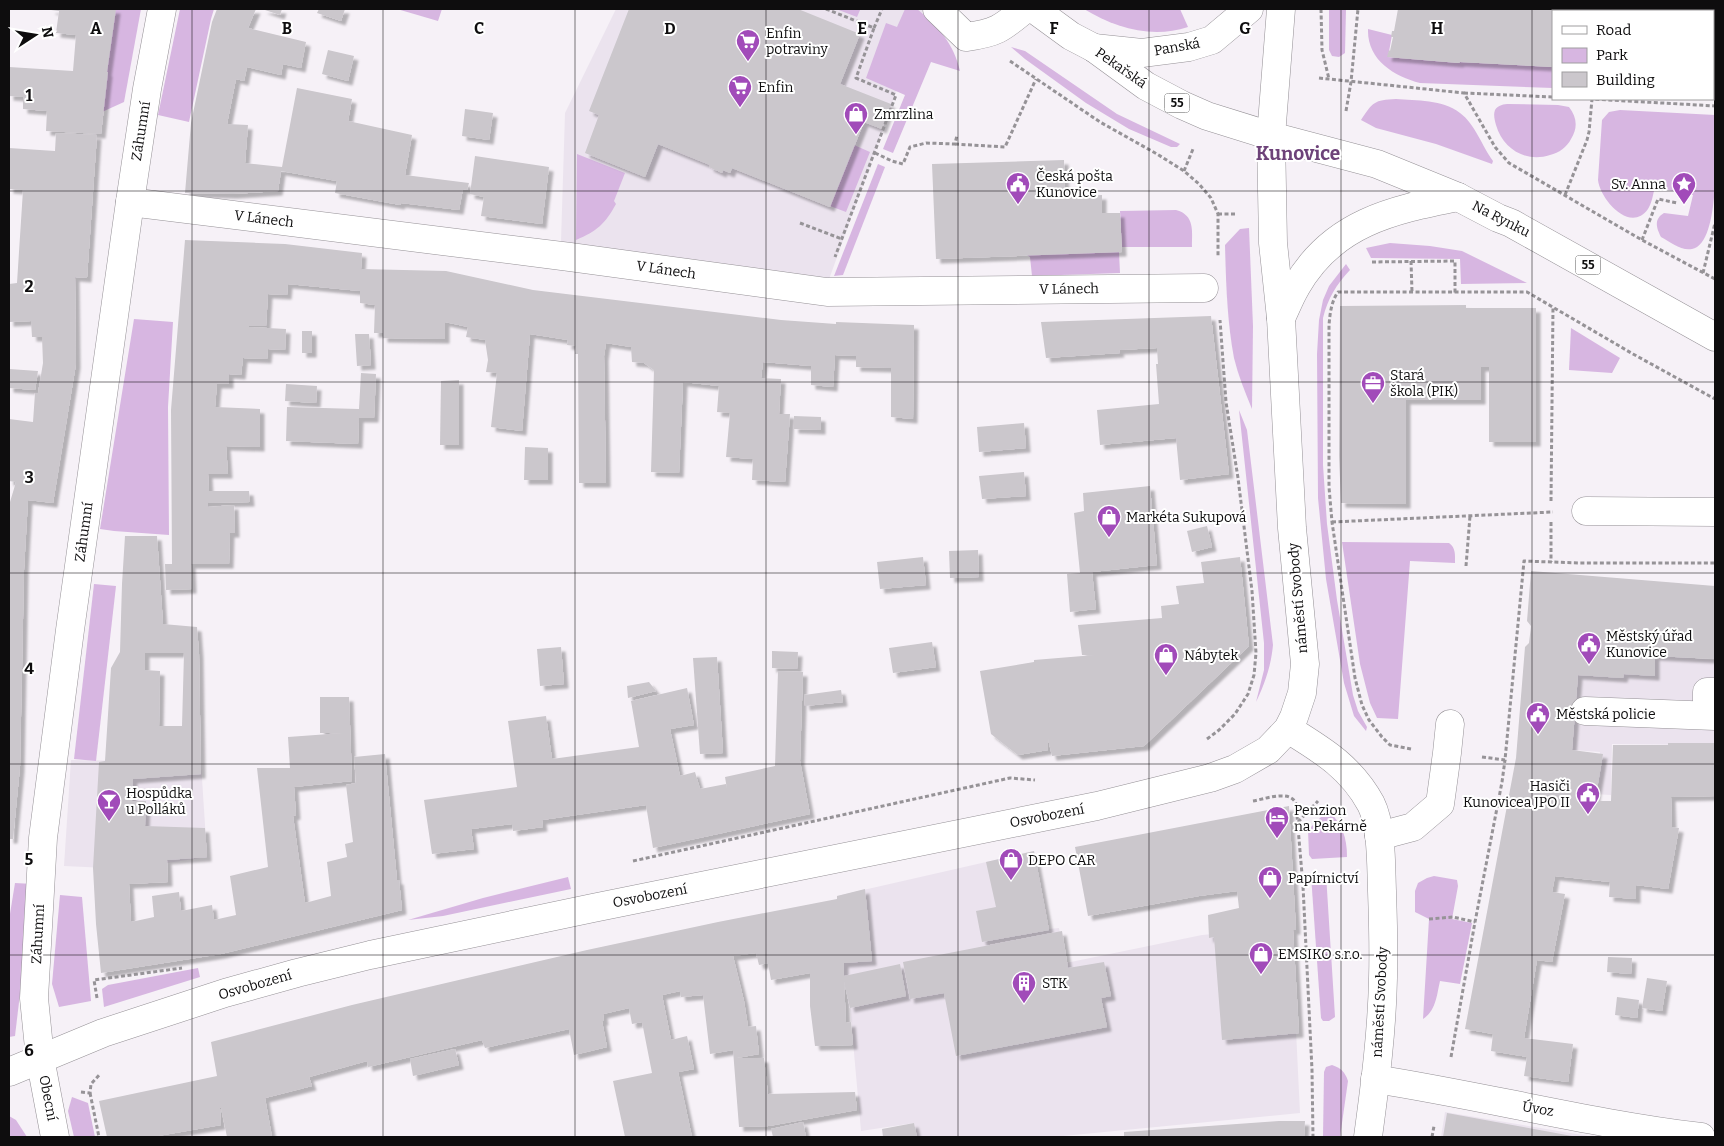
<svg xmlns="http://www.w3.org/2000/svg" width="1724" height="1146" font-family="Bitter,serif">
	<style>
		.built { fill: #ebe3ee }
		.green { fill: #d7b6e1 }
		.building { fill: #cbc7cc; fill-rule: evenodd; filter: url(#shadow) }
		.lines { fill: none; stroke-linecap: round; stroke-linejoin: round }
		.minor-casing { stroke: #959196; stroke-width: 29 }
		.major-casing { stroke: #959196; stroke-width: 29 }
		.path { stroke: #969397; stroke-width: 3; stroke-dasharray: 4 2.5; stroke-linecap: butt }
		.minor { stroke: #fff; stroke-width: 28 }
		.major { stroke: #fff; stroke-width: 28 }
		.grid { fill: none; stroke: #0e0d0e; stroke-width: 1; stroke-opacity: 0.55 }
		.labels { text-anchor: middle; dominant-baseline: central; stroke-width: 4; stroke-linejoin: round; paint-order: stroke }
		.shield { fill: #fff; stroke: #565656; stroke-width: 1 }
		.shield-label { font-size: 12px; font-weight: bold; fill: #0e0d0e }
		.poi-label { font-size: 14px; fill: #0e0d0e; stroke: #fff; text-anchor: start }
		.street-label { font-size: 14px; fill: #0e0d0e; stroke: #fff }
		.district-label { font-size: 19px; font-weight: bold; fill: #6d4279; stroke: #fff }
		.grid-label { font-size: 16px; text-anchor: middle; font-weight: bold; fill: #0e0d0e; stroke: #fff; stroke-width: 4; stroke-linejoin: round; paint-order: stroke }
	</style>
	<defs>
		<filter id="shadow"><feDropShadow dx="4.5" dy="4.5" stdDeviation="1" flood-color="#0004"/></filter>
	</defs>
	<rect width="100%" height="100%" fill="#f6f1f7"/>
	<g class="built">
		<path d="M616 9H926L827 285 561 242 565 113Z"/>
		<path d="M1655 655 1715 660V745L1612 744 1611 795 1594 794 1600 752 1572 750 1578 674Z"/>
		<path d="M71 760 201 762 207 857 128 869 64 866Z"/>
		<path d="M1034 851 1049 929 1059 928 1066 963 1202 935 1291 927 1300 1113 1053 1137H917L914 1123 861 1131 850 1008 841 963 837 896Z"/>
		<path d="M1445 1112 1594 1137H1441Z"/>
	</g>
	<g class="green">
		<path d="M114 9H141L124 102 102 112Z"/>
		<path d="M180 9H214L211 19 189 122 158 115Z"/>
		<path d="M397 9H442L438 21Z"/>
		<path d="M836 9H856L860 10 857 17Z"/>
		<path d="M905 9H917C938 26 954 44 960 71L931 62 893 153 883 149 905 95 866 78 886 23 897 27Z"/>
		<path d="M1084 9H1180L1188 27C1152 39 1115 28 1084 9Z"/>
		<path d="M1329 9H1346L1345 53 1339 57 1332 56 1329 50Z"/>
		<path d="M1633 9H1715V14H1713V11Z"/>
		<path d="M1368 29 1392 35 1388 57 1459 63 1460 62 1553 67V88L1420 83C1394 76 1367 60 1368 29Z"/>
		<path d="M1011 47 1025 51 1117 114 1180 144 1177 147H1171L1129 129 1086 103 1025 59Z"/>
		<path d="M1396 99C1416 101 1443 99 1460 113 1475 124 1482 146 1493 161L1492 164 1436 144 1376 128 1361 120C1373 102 1374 100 1396 99Z"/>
		<path d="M1509 104 1558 105 1569 107C1577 117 1578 128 1571 139 1567 147 1559 153 1550 155 1526 163 1503 149 1496 125 1495 121 1493 115 1495 110 1498 105 1504 104 1509 104Z"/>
		<path d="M1620 110 1715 115C1715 139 1722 244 1692 249 1681 251 1670 242 1661 237 1656 227 1654 219 1664 213L1688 216 1693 195 1655 187C1653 194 1652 203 1648 209 1630 234 1600 199 1598 180L1602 120 1609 112Z"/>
		<path d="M854 145 870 152 846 212 830 206Z"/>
		<path d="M577 154 625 173 614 201 616 204C605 224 597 231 576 240Z"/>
		<path d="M878 164 885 167 843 275 834 276Z"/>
		<path d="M1176 210C1195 215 1192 231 1192 247H1122L1120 211Z"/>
		<path d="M1249 228 1253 326 1252 409C1245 392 1238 375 1234 358 1227 321 1226 283 1225 245L1240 229Z"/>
		<path d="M1390 243 1430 246 1462 251 1527 283 1461 284 1460 259 1371 258 1366 248Z"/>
		<path d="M1119 252 1120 273 1032 276 1030 257 1027 255Z"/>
		<path d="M1346 264 1350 270C1336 285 1328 298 1323 318V465L1327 524 1337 600 1353 695 1358 711 1367 727 1366 731 1354 716 1344 683 1326 579 1318 498 1317 354 1319 320 1323 300 1329 286Z"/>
		<path d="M134 319 173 322 168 407 169 535 114 531 100 529Z"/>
		<path d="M1571 328 1620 358 1612 373 1569 370Z"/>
		<path d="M1239 410 1247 430 1273 645C1271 666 1265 683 1256 702L1264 670V643Z"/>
		<path d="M1342 542 1449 543C1456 548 1455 555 1455 563L1410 561 1398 719 1377 718 1370 703 1360 664Z"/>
		<path d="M94 584 116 586 96 761 74 759Z"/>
		<path d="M1328 810C1342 824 1347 837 1347 857L1312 859 1309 855 1308 830Z"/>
		<path d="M1326 874 1335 1017 1329 1021H1323L1321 1018 1311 875Z"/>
		<path d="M1434 876 1457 880 1458 886 1452 919 1472 923 1460 984 1440 981C1437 994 1436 1011 1423 1019L1429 919 1415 912V891L1418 883 1427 878Z"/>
		<path d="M568 877 571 889 443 916 408 920 483 898Z"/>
		<path d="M15 883 33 884 15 1036 9 1037V920Z"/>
		<path d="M60 895 82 897 91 1001 59 1007 52 984Z"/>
		<path d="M198 968 200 977 104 1007 102 989 108 985Z"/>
		<path d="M1332 1065C1341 1068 1345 1072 1348 1081L1340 1137H1323L1324 1072 1326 1067Z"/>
		<path d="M72 1097 88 1103 95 1137H74L68 1111Z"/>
		<path d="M9 1116 16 1120 27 1137H9Z"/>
	</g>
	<g class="building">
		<path d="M51 9H116L107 72H108L101 134 46 131 47 111 23 109V97L9 96V67L73 71 76 35 56 33 59 11 51 10Z"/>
		<path d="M217 9H256L248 28 306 42 301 68 283 64 281 75 247 67 244 81 236 79 227 124 248 125 245 163 282 167 297 88 352 99 348 121 412 135 405 175 469 183 467 190 463 189 459 210 401 203 400 205 335 193 337 181 281 171 278 191 233 194 185 193 191 123 212 22Z"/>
		<path d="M262 9H282L280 15Z"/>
		<path d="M319 9H345L341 21 317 13Z"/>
		<path d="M629 9H798L860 34 840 84 891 104 882 129 864 122 830 207 732 168 730 173 723 170 722 173 709 167 710 165 658 144 645 177 585 153 599 115 589 111Z"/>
		<path d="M1398 9H1631L1648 10V11H1553V67L1460 62 1459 63 1387 57 1389 50 1390 51 1393 37H1391L1392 31H1394Z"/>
		<path d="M1713 13 1715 14V77H1713Z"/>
		<path d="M328 50 354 56 348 81 322 74Z"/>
		<path d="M465 109 493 113 489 140 462 136Z"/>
		<path d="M56 133 97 135 87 278 75 277 76 364 53 503 28 500 24 570 20 767 13 839H9V502H10L16 482 9 481V419L33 422 35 393H38L43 363 42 337H32L31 321 9 322V284L17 283 23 190 9 189V148L55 151Z"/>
		<path d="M475 156 549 167 542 224 481 216 484 197 470 194Z"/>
		<path d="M1064 160 1065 197 1102 195V213H1120L1122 252 936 259 932 164Z"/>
		<path d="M185 240 285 244 362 253 361 269 446 271 533 290 781 320 836 324V322L914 325 913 419 891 417V368L856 367V356L835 355 833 387 811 385V366L763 362 761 378 781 379 779 414H790L785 482 752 480 753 459 726 457 730 413 717 412 719 386 683 382 679 473 651 472 654 370 644 363 632 362 631 347 606 343 604 356 606 483H579L578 354H575L576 346 567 345 568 340 530 334 522 431 491 427 497 373 486 372 488 360 485 340 466 337 468 327 445 322V339L383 338V333H374L375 305 360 303V291L288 284 287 295 268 294 266 326H249V327L286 329 285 350 268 349 267 359 243 358 241 375 229 374V384H217L215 407 260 409V447L226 446 228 474H208L209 491H249L250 502 208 503V507L234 505 235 533H230L229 564H191L192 589 166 590 165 564H172L171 410Z"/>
		<path d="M1466 305V308H1536V442H1489V367H1481V400H1406V504L1341 503 1339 456 1340 306Z"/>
		<path d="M1211 316 1229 474 1180 480 1176 438 1100 445 1097 410 1159 404 1156 364H1158L1157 348 1119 350 1120 353 1046 358 1041 322Z"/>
		<rect x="302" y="331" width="10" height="22"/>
		<path d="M355 334H369L371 365 357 366Z"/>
		<path d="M9 369 38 371 35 390 9 388Z"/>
		<path d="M361 373 376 374 374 418H359L358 444 286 441 287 407 359 409Z"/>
		<path d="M459 380V445H440L441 381Z"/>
		<path d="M286 384 317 386 316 403 285 401Z"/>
		<path d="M794 416 821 417V430L794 429Z"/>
		<path d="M1024 423 1026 448 979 452 977 427Z"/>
		<path d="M525 447 548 448V480H524Z"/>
		<path d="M1024 472 1026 496 982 499 979 476Z"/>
		<path d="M1150 486 1157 565 1092 572 1096 609 1070 612 1067 574 1080 573 1074 513 1084 511 1083 493Z"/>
		<path d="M1207 526 1212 547 1192 552 1187 531Z"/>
		<path d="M125 536H157L163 624 197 627 199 654 201 774 133 779 132 801H146L145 826 205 828 207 857 167 860 168 882 129 884 131 922 154 917 152 896 179 892 181 911 212 905 214 920 236 915 230 876 268 867 257 768H290L288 737 343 733H320V697H349L352 781 294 787 296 815 293 816 305 903 331 896 327 862 347 857 345 844 353 842 346 785 356 783 354 757 385 754 397 880H399L402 910 221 954 101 973 96 924 93 868 99 762 105 761 111 668 120 652 122 584ZM145 653H184L182 726H159L160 671 145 670Z"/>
		<path d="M978 550 979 577 950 578 949 551Z"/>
		<path d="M923 557 926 585 880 589 877 562Z"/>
		<path d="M1240 557 1249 646 1144 746 1052 756 1048 739V750L1018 755 991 734 980 671 1034 662V660L1095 655H1082L1078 625 1162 618 1161 606 1179 604 1176 586 1204 583 1201 562Z"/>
		<path d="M1531 571 1715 586V659L1655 656V676L1624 674 1623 678 1578 675 1572 750 1603 754 1595 801H1611L1613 745H1668V743H1715V796L1671 797 1672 827 1679 828 1668 889 1636 885V899L1609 897 1610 882 1555 876 1552 892 1565 894 1552 962 1537 960 1524 1038 1573 1044 1568 1082 1524 1076 1527 1057 1491 1051 1493 1034 1465 1029 1516 758 1525 647 1529 643 1531 626 1527 621Z"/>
		<path d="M932 642 936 667 893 673 889 648Z"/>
		<path d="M561 647 564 684 540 686 537 649Z"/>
		<path d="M772 651 798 652 797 669 772 668Z"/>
		<path d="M717 657 723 753 700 754 693 658Z"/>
		<path d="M778 671 803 672 800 761 810 814 653 848 646 805 542 820 543 827 513 831 512 824 471 829 474 849 432 854 424 800 517 787 508 721 546 716 552 759 639 747 631 701 687 688 694 725 670 729 680 776 695 772 700 789 726 784 727 789 725 777 775 766Z"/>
		<path d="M649 682 656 691 628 698 627 686Z"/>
		<path d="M841 690 843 702 805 706 804 695Z"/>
		<path d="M1289 806 1296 930H1293L1299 1033 1222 1040 1214 937 1209 938 1208 915 1239 908 1237 891 1199 896 1088 916 1075 847Z"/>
		<path d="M1034 851 1049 930 982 942 976 911 996 907 986 862Z"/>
		<path d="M865 889 872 961 844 963V976L900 964 906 996 850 1008 844 981 846 1023 851 1022 853 1045 815 1046 810 1006V973L771 980 768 963 759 965 756 953 733 956 744 1001 748 1027 756 1026 759 1054 737 1058H764L768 1094 855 1092 857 1110 769 1126 739 1127 733 1050 710 1054 703 995 681 997 680 991 662 995 671 1040 687 1036 694 1069 678 1072 692 1137H625L613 1081 652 1073 642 1022 632 1024 629 1008 603 1014 604 1021H602L607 1047 574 1055 569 1029 485 1048 482 1040 368 1067 367 1061 309 1077 312 1086 265 1098 272 1137H227L221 1108H220L221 1125 152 1137H107L99 1101 217 1076 211 1042 352 1005 587 950 718 922 837 899V896Z"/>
		<path d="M1062 931 1068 968 1104 962 1111 996 1101 998 1107 1027 956 1056 944 993 910 999 903 962Z"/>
		<path d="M1608 957 1632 958 1631 974 1607 972Z"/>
		<path d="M1647 978 1667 981 1662 1011 1642 1008Z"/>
		<path d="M1617 997 1639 1000 1637 1018 1615 1015Z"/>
		<path d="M455 1049 459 1065 413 1076 410 1059Z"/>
		<path d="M1447 1113 1572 1136V1137H1443Z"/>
		<path d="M1279 1121H1305L1304 1137H1124V1132Z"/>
		<path d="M803 1122 806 1137H773L771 1129Z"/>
		<path d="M914 1123 917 1137H883L882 1129Z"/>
	</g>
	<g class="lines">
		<g class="minor-casing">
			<g id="minor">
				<path d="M937 9 966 37C997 33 1002 28 1025 9"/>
				<path d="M1094 48 1142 53 1189 47 1212 40 1249 9"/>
				<path d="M1271 136 1281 9"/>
				<path d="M130 202 570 257 827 292 1204 288"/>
				<path d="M1586 511 1715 512"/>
				<path d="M1585 711 1715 716"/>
				<path d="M1707 715V692H1715"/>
				<path d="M1379 836 1413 827 1440 804 1447 753 1450 724"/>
				<path d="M1375 1079C1484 1096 1592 1124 1701 1137"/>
				<path d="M55 1137 40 1058 34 998 43 838 70 630 130 202 147 89 162 9"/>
			</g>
		</g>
		<g class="major-casing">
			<g id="major">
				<path d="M1034 9 1071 36 1094 48 1146 86 1182 105 1207 116 1271 136 1377 164 1458 197 1498 218 1511 223 1715 337"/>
				<path d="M1281 318C1286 308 1290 297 1296 287 1332 223 1392 210 1458 197"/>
				<path d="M1288 729C1322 750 1351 767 1371 804 1382 826 1381 866 1382 891 1383 920 1384 949 1383 978 1382 1031 1375 1085 1368 1137"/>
				<path d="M9 1072 103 1033 225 993 297 973 370 955 593 908 1097 806 1210 778 1235 769 1268 750 1288 729 1294 717 1302 693 1305 664 1292 528 1281 318 1273 243 1271 136"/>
			</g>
		</g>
		<g class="path">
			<path d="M826 9 874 28 856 78 896 95 835 257"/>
			<path d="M1321 9 1322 50 1329 79"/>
			<path d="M874 28 882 9"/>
			<path d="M1010 61 1100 122 1157 154 1184 171 1199 184 1211 198 1218 214V256"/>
			<path d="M1319 78 1464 93 1495 147 1509 163 1642 240 1715 279"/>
			<path d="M1464 93 1553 97"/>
			<path d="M1346 111 1351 82 1358 9"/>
			<path d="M955 144 1005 147 1036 79"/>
			<path d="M875 153 892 161 903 164 910 147 926 143 955 144 957 135"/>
			<path d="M1184 171 1193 149"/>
			<path d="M1565 195 1587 140 1589 132 1592 99 1715 106"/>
			<path d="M1218 214H1237"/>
			<path d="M800 223 842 239"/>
			<path d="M1642 240 1658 199 1677 203"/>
			<path d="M1411 261 1412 292"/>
			<path d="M1372 262 1455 261V293"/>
			<path d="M1703 273 1715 223"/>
			<path d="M1551 501 1553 307"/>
			<path d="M1332 522 1553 512"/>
			<path d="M1551 522V562"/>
			<path d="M1466 566 1470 516"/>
			<path d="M1207 739 1219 730 1235 714 1248 694 1254 675 1256 653 1252 591 1238 478 1226 402 1220 320"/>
			<path d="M1411 749 1390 745 1382 737 1369 720 1362 705 1355 678 1332 522 1329 487V325C1330 314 1331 302 1338 292H1527L1633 354 1715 399"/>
			<path d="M1482 757 1505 760 1524 561 1579 563H1715"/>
			<path d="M1253 801C1265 799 1291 789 1296 804L1303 886 1312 1070 1313 1137"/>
			<path d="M1298 822 1318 801"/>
			<path d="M633 861 1010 778 1035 780"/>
			<path d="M1429 919 1453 917 1475 922"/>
			<path d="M97 998 94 980 182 968"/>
			<path d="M1451 1057 1475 922 1502 782 1505 760"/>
			<path d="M81 1092 90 1093 91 1084 100 1074"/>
			<path d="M90 1093 99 1137"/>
			<path d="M1432 1137 1434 1126"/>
		</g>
		<use href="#minor" class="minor"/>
		<use href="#major" class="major"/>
	</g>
	<path class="grid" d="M192 9V1137M383 9V1137M575 9V1137M766 9V1137M958 9V1137M1149 9V1137M1341 9V1137M1532 9V1137M9 191H1715M9 382H1715M9 573H1715M9 764H1715M9 955H1715"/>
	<defs>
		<g id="supermarket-pin" transform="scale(1.25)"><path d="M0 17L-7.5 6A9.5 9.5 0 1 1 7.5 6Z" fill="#a14bb9" stroke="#fff"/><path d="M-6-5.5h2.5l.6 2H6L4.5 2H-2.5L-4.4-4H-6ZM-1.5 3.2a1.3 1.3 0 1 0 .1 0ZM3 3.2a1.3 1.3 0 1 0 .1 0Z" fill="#fff"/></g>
		<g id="shop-pin" transform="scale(1.25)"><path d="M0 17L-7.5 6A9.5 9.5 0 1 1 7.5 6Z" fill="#a14bb9" stroke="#fff"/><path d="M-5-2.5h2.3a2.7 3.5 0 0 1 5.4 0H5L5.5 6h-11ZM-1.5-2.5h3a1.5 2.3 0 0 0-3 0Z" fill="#fff"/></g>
		<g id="civic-pin" transform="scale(1.25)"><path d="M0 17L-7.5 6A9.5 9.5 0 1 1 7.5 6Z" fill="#a14bb9" stroke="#fff"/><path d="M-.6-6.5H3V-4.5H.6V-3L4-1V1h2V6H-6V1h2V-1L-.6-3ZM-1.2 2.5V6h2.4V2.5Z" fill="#fff"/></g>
		<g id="sight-pin" transform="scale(1.25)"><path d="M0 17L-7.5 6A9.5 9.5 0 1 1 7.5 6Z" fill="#a14bb9" stroke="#fff"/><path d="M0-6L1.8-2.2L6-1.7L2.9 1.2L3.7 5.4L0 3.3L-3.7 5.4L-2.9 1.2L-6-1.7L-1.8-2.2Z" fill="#fff"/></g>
		<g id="office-pin" transform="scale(1.25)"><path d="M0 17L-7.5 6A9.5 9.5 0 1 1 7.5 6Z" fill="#a14bb9" stroke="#fff"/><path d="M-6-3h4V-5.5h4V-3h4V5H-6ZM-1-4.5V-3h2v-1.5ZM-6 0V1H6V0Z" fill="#fff"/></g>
		<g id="bar-pin" transform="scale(1.25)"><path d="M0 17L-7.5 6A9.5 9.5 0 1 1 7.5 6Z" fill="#a14bb9" stroke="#fff"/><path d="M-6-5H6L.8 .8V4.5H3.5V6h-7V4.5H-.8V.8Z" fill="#fff"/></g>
		<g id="hotel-pin" transform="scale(1.25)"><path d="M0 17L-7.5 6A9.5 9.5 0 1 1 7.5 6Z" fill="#a14bb9" stroke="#fff"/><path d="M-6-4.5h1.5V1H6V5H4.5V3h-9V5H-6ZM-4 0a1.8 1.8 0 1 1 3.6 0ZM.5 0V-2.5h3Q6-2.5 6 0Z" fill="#fff"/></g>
		<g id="building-pin" transform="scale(1.25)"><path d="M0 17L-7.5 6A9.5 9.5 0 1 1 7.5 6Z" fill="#a14bb9" stroke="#fff"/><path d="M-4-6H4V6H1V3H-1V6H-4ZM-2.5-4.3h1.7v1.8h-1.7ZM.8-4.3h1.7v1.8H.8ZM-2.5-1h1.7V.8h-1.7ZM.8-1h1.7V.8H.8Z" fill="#fff"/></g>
	</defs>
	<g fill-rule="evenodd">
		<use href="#supermarket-pin" x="748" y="41"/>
		<use href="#supermarket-pin" x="740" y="87"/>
		<use href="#shop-pin" x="856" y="114"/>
		<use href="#civic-pin" x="1018" y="184"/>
		<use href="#sight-pin" x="1684" y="184"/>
		<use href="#office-pin" x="1373" y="383"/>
		<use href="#shop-pin" x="1109" y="517"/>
		<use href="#civic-pin" x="1589" y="644"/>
		<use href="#shop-pin" x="1166" y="655"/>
		<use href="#civic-pin" x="1538" y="714"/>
		<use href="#civic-pin" x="1588" y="794"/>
		<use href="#bar-pin" x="109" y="801"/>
		<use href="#hotel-pin" x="1277" y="818"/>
		<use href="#shop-pin" x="1011" y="860"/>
		<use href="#shop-pin" x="1270" y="878"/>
		<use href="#shop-pin" x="1261" y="954"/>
		<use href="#building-pin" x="1024" y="983"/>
	</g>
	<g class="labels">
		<g class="shield">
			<rect x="1164.5" y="93.5" width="25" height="19" rx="4"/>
			<rect x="1575.5" y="255.5" width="25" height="19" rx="4"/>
		</g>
		<g class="shield-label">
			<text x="1177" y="103">55</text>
			<text x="1588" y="265">55</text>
		</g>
		<g class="poi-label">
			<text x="766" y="33">Enfin<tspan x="766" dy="16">potraviny</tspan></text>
			<text x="758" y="87">Enfin</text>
			<text x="874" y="114">Zmrzlina</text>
			<text x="1036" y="176">Česká pošta<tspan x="1036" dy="16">Kunovice</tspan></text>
			<text x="1666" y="184" text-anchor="end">Sv. Anna</text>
			<text x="1390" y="375">Stará<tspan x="1390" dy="16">škola (PIK)</tspan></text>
			<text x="1126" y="517">Markéta Sukupová</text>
			<text x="1606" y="636">Městský úřad<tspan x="1606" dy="16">Kunovice</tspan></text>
			<text x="1184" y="655">Nábytek</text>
			<text x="1556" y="714">Městská policie</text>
			<text x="1570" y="786" text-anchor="end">Hasiči<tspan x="1570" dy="16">Kunovicea JPO II</tspan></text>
			<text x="126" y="793">Hospůdka<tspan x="126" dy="16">u Polláků</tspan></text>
			<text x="1294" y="810">Penzion<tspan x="1294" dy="16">na Pekárně</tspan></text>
			<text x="1028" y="860">DEPO CAR</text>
			<text x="1288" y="878">Papírnictví</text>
			<text x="1278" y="954">EMSIKO s.r.o.</text>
			<text x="1042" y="983">STK</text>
		</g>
		<g class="street-label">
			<text transform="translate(1177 47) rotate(-10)">Panská</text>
			<text transform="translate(1121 68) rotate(35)">Pekařská</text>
			<text transform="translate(141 131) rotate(-81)">Záhumní</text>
			<text transform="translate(264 219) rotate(7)">V Lánech</text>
			<text transform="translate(1501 219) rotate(27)">Na Rynku</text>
			<text transform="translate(666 270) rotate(8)">V Lánech</text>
			<text transform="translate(1069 289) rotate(-1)">V Lánech</text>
			<text transform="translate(84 532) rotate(-82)">Záhumní</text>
			<text transform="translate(1298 598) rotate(-95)">náměstí Svobody</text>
			<text transform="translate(1047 816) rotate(-11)">Osvobození</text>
			<text transform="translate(650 896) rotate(-11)">Osvobození</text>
			<text transform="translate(38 934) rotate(-87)">Záhumní</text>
			<text transform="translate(255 985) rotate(-16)">Osvobození</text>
			<text transform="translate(1380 1002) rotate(-87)">náměstí Svobody</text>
			<text transform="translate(48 1098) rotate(79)">Obecní</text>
			<text transform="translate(1538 1109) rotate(10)">Úvoz</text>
		</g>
		<g class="district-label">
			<text x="1298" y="153">Kunovice</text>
		</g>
	</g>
	<g class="grid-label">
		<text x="96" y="34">A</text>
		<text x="287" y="34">B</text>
		<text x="479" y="34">C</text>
		<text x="670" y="34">D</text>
		<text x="862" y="34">E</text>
		<text x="1054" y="34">F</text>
		<text x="1245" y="34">G</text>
		<text x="1437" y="34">H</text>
		<text x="29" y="101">1</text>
		<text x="29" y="292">2</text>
		<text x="29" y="483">3</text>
		<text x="29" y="674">4</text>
		<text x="29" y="865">5</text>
		<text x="29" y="1056">6</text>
	</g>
	<rect width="1724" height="1146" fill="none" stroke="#0e0d0e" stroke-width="20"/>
	<rect x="1552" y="10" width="162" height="90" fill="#ffffff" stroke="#9f9e9f"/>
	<rect x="1562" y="26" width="25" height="8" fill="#ffffff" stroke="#9f9e9f"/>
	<text x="1596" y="35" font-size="15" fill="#0e0d0e">Road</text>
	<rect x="1562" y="48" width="25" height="15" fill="#d7b6e1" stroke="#9f9e9f"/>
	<text x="1596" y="60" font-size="15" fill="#0e0d0e">Park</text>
	<rect x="1562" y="72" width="25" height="15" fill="#cbc7cc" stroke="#9f9e9f"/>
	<text x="1596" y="85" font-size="15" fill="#0e0d0e">Building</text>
	<g transform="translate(35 35) rotate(78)" stroke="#ffffff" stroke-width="4" paint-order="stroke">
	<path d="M0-4L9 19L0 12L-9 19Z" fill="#0e0d0e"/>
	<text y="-8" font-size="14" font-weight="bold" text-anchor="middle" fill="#0e0d0e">N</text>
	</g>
</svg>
